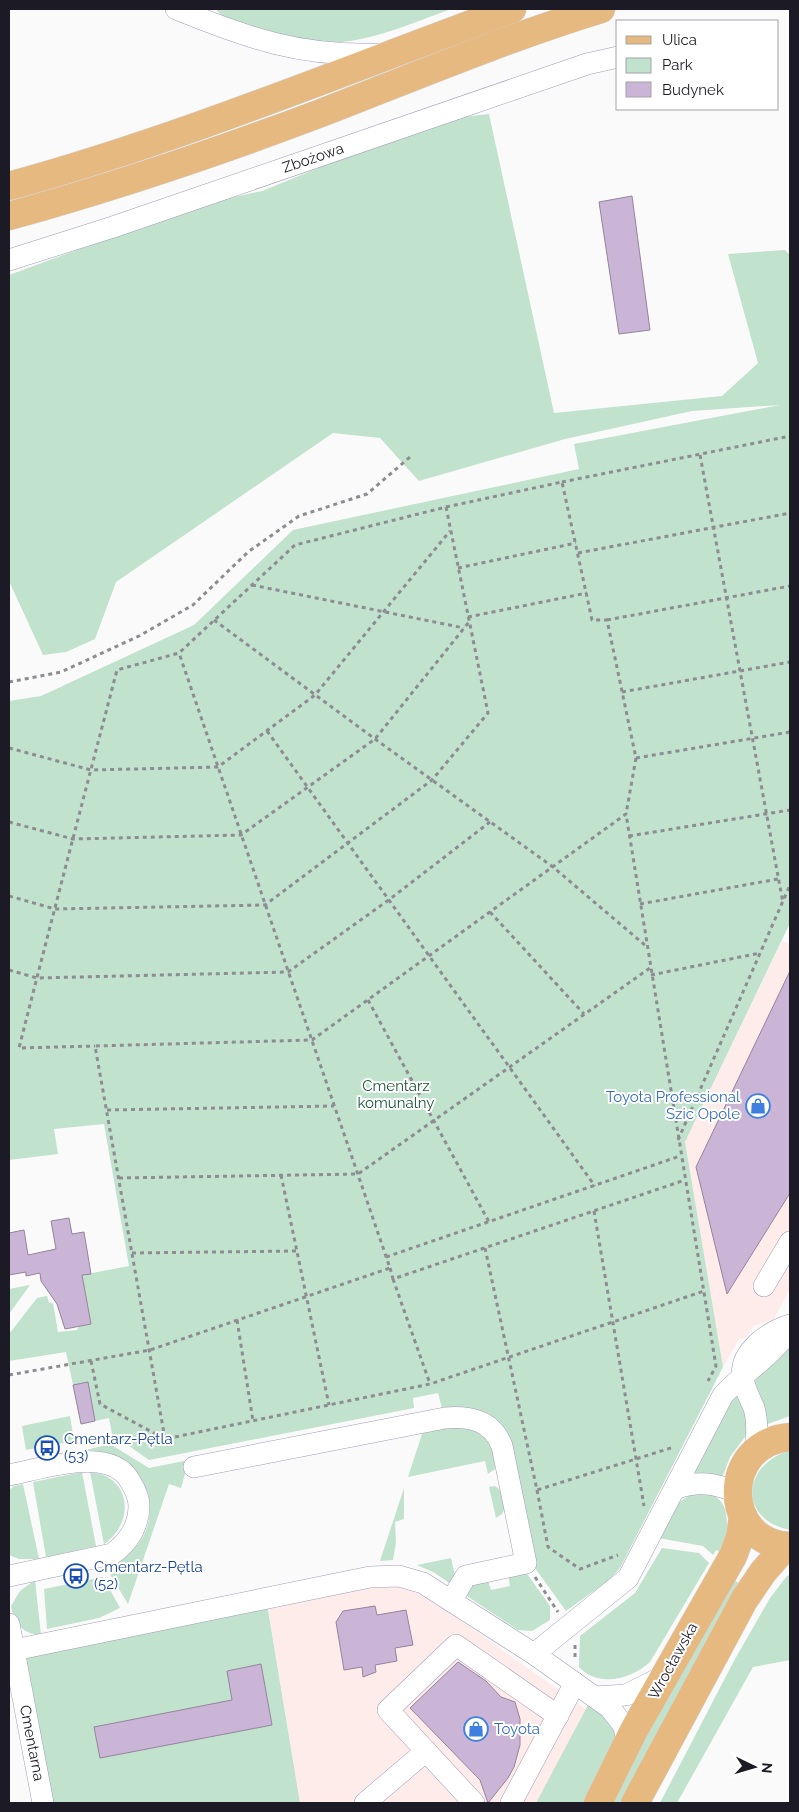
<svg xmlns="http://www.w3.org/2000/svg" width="799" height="1812" font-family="Raleway,sans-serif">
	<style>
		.commercial { fill: #fdecea }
		.green { fill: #c1e2cc }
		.building { fill: #cbb5d7; stroke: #94839d }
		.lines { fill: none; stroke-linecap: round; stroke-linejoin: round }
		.minor-casing { stroke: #a29cb9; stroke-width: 22 }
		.major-casing { stroke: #d6d6d8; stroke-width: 29 }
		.path { stroke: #8d8c92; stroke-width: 3; stroke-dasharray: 4 4; stroke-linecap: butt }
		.minor { stroke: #fff; stroke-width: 21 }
		.major { stroke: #e6b980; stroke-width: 28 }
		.labels { text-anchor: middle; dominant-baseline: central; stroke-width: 4; stroke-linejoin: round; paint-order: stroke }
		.street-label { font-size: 15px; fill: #1c1a25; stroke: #fff }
		.park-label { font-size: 15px; fill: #1a5536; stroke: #fff }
		.shop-label { font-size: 15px; fill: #366cbe; stroke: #fff; text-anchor: end }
		.transit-label { font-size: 15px; fill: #164399; stroke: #fff; text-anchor: start }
	</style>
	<rect width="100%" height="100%" fill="#fafafa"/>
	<g class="commercial">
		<path d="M782 941 790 944V1289L773 1320 753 1326 746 1338 739 1339 723 1367 685 1142Z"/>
		<path d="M388 1586 403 1587 432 1600 587 1710 536 1803H300L268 1607 358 1588Z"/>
	</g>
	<g class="green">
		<path d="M216 9H451C404 26 349 52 297 40 272 35 248 25 223 18Z"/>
		<path d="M489 114 554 413 722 396 758 363 728 254 785 250 790 255V923L685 1142 723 1367 620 1568 609 1580 566 1611 535 1568 511 1446 442 1408 438 1393 413 1398 414 1408 149 1460 112 1434 109 1418 95 1421 88 1383 73 1385 66 1352 9 1361V1334L37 1298 47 1296 49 1303H53L58 1332 77 1330 79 1326 91 1324 82 1275 129 1266 104 1124 54 1129 58 1154 9 1160V701L41 696 194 625 293 530 579 469 574 444 780 405 692 411 565 439 419 481 380 438 333 433 116 582 95 639 66 652 43 655 9 581V275L202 204 262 191 360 151 454 118Z"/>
		<path d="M30 1285 9 1314V1289Z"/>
		<path d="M790 1340V1416L765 1425 751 1381Z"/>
		<path d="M740 1394 749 1428 745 1437 730 1457 722 1478 692 1473 734 1395Z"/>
		<path d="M70 1416 74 1441 26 1450 22 1426Z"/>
		<path d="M456 1424 477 1428 493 1445 495 1469 488 1474 485 1461 408 1477 423 1431Z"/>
		<path d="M110 1444 149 1468 189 1460 181 1488 169 1484 128 1604 111 1576 109 1565C175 1538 156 1454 86 1450Z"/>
		<path d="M785 1452H790V1530C741 1520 740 1470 785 1452Z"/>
		<path d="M82 1472 96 1546 46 1557 33 1482Z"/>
		<path d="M90 1472C132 1476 135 1523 104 1544Z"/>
		<path d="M23 1484 39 1559H19L9 1555V1490L14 1486Z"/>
		<path d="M495 1486 500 1490 506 1506 502 1514 496 1518 489 1487Z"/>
		<path d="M404 1488V1519L395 1522 396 1542 393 1560 380 1561Z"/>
		<path d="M695 1493C700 1493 706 1493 711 1495 734 1502 726 1537 724 1554L716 1550 713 1555 703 1546 658 1538C668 1519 674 1500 695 1493Z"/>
		<path d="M662 1548 699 1553 709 1563 650 1662C632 1679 598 1688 579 1667L580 1636 635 1593Z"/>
		<path d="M451 1558 456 1581 452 1585 435 1573 417 1565Z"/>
		<path d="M525 1571 550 1606V1620L532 1631 518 1630 467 1596 469 1586 487 1578 491 1590 510 1586 508 1574Z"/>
		<path d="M790 1575V1660L753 1667 677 1803H660L735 1659 770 1598 787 1576Z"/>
		<path d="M103 1577 120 1608 99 1618 47 1629 44 1589Z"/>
		<path d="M35 1580 41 1635C23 1634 14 1624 11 1606L20 1591Z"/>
		<path d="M734 1580 743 1586 684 1684 620 1803H611L655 1718Z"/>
		<path d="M266 1598 300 1803H44L14 1650Z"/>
		<path d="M588 1705 615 1724 617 1742 586 1803H536Z"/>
	</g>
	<g class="building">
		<path d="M632 196 650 330 619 334 599 202Z"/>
		<path d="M790 971V1193L727 1294 696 1167Z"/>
		<path d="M69 1218 72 1234 84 1232 91 1274 82 1275 91 1324 65 1329 57 1304 41 1281 40 1273 26 1276V1272L9 1275V1233L24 1230 28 1255 56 1249 51 1221Z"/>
		<path d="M88 1382 95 1421 81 1424 73 1385Z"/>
		<path d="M375 1606 377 1615 406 1610 413 1645 395 1648 397 1661 375 1665 376 1672 363 1677 362 1667 344 1670 336 1622 343 1611Z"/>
		<path d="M458 1662 486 1681 501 1697 515 1702 520 1719V1745L514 1767 508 1778 488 1803 480 1780 410 1708Z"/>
		<path d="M261 1664 272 1725 100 1758 94 1727 232 1700 227 1671Z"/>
	</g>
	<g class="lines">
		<g class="minor-casing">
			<g id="minor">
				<path d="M176 9C249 38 299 57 381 54"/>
				<path d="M9 260 113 227 587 64 618 57"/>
				<path d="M764 1286 790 1242"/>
				<path d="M756 1450C757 1436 758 1421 754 1408 750 1398 745 1390 743 1379 738 1352 768 1332 790 1325"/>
				<path d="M194 1467 445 1418C470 1416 492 1420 502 1446L526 1563 466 1576 451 1601"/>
				<path d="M9 1475C42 1469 110 1445 130 1481 135 1489 139 1497 139 1506 139 1526 128 1543 112 1554L9 1576"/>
				<path d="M677 1488C700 1480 715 1484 737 1492"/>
				<path d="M9 1624 43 1803"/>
				<path d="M14 1650 370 1577 399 1576 423 1583 534 1654 610 1708 624 1726 627 1744"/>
				<path d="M534 1654 628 1578 723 1395C745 1372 771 1356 790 1330"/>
				<path d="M595 1697 626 1695 664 1676"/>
				<path d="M365 1803 426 1751"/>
				<path d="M474 1803 388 1710 456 1645 558 1716"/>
				<path d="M511 1803 575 1683"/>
			</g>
		</g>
		<g class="major-casing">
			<g id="major">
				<path d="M9 186C181 139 345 70 512 9"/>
				<path d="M9 216C114 187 218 152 321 113 414 77 506 38 601 9"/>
				<path d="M790 1437C719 1443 722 1544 790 1546"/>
				<path d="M598 1803 634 1730 733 1556 740 1537 743 1517"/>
				<path d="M635 1803 744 1600 763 1572 786 1546"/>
			</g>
		</g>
		<g class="path">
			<path d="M700 455 783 903"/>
			<path d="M562 482 790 436"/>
			<path d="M446 507 562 482 592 620H607L636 758 626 814"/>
			<path d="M578 553 790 513"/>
			<path d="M458 568 576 543"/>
			<path d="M252 585 464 628"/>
			<path d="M468 617 587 593"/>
			<path d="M214 620 375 739 553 867 646 946"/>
			<path d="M607 620 790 586"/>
			<path d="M9 682 61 672 139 636 193 605 248 552 299 516 367 494 410 457"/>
			<path d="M622 692 790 662"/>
			<path d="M267 731 595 1186"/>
			<path d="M9 748 91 770 218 767 315 695 450 531"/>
			<path d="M636 758 790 732"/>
			<path d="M9 822 73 839 241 835 375 739 469 622"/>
			<path d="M629 836 790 810"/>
			<path d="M9 896 55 909 265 905 432 780 488 713 446 507 295 545 179 653 117 670C84 796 51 922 19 1048L95 1046"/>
			<path d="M640 904 778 879"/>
			<path d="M490 912 584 1014"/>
			<path d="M9 970 37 978 288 972 390 899 490 822"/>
			<path d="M651 975 760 953"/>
			<path d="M368 1000 489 1222"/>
			<path d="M107 1110 334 1106"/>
			<path d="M678 1140 790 885"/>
			<path d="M281 1175 329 1405"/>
			<path d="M119 1178 358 1174 650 968"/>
			<path d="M594 1211 644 1506"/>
			<path d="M485 1248 537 1490 674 1447"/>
			<path d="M132 1253 296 1251"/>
			<path d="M386 1257 680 1156"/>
			<path d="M390 1268 393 1279 685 1180"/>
			<path d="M393 1279 430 1384"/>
			<path d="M237 1320 253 1421"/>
			<path d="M91 1361 100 1404 165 1439 430 1384 704 1291"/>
			<path d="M9 1375 150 1350 390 1268 179 653"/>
			<path d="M165 1439 95 1046 312 1040 626 814 716 1366 708 1381"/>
			<path d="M537 1490 548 1547 580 1569 618 1555"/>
			<path d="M535 1577 558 1612"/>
			<path d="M575 1645V1661"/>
		</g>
		<use href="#minor" class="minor"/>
		<use href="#major" class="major"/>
	</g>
	<defs>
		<g id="shop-ring" transform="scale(1.25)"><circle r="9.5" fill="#fff" stroke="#3f7fe0" stroke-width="1.5"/><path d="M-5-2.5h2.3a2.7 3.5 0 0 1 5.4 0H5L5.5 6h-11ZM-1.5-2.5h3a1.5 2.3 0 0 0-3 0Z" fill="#3f7fe0"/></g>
		<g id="bus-ring" transform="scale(1.25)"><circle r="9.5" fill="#fff" stroke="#1a4fb4" stroke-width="1.5"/><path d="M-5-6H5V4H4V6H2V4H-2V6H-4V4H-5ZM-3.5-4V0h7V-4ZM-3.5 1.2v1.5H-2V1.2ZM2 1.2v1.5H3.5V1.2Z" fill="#1a4fb4"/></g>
	</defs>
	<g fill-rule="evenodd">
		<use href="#shop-ring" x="758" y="1106"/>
		<use href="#bus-ring" x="47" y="1448"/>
		<use href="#bus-ring" x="76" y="1576"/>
		<use href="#shop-ring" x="476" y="1729"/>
	</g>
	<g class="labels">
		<g class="street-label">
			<text transform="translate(313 158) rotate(-19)">Zbożowa</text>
			<text transform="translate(673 1661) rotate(-61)">Wrocławska</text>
			<text transform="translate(32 1743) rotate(79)">Cmentarna</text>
		</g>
		<g class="park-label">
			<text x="396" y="1086">Cmentarz<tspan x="396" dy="17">komunalny</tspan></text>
		</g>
		<g class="shop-label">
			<text x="740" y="1097">Toyota Professional<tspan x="740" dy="17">Szic Opole</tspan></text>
			<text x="494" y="1729" text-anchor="start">Toyota</text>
		</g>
		<g class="transit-label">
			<text x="64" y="1439">Cmentarz-Pętla<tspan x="64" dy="17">(53)</tspan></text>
			<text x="94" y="1567">Cmentarz-Pętla<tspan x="94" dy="17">(52)</tspan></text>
		</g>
	</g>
	<rect width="799" height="1812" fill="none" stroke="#1c1a25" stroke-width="20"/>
	<rect x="616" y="20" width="162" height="90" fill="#ffffff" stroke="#a4a3a8"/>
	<rect x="626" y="36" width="25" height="8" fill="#e6b980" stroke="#a4a3a8"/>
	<text x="662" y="45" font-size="15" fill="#1c1a25">Ulica</text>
	<rect x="626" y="58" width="25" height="15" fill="#c1e2cc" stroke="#a4a3a8"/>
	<text x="662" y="70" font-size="15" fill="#1c1a25">Park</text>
	<rect x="626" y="82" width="25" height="15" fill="#cbb5d7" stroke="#a4a3a8"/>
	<text x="662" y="95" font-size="15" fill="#1c1a25">Budynek</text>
	<g transform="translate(754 1767) rotate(95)" stroke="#ffffff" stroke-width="4" paint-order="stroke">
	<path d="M0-4L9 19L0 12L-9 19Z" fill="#1c1a25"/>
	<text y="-8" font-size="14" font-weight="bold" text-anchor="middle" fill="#1c1a25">N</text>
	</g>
</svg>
